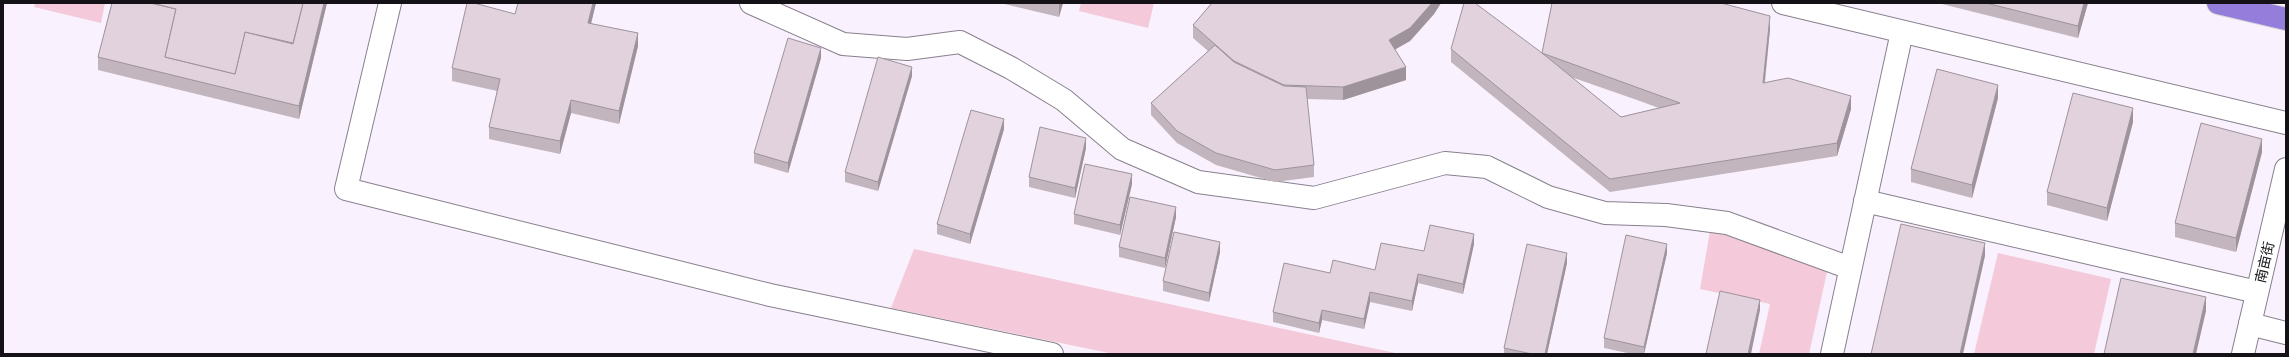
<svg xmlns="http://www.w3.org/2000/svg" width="2289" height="357" font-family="'Exo 2','Noto Sans SC',sans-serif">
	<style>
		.green { fill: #f4c9d9 }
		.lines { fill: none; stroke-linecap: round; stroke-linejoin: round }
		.minor-casing { stroke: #88808d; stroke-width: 24 }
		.highway-casing { stroke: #d5d4d5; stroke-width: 24 }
		.minor { stroke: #fff; stroke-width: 22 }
		.highway { stroke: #947ddb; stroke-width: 22 }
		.wall { fill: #c2b5be; fill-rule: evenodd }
		.shaded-wall { fill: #9e939b }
		.building { fill: #e1d2dd; stroke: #9e939b; fill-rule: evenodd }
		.labels { text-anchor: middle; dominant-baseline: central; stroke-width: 4; stroke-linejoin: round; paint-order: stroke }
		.street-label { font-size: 14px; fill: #151217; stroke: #fff }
	</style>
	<rect width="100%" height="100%" fill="#f9f1fd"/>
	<g class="green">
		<path d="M35 3H105L101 23 34 7Z"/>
		<path d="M1081 3H1154L1148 28 1079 11Z"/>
		<path d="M1710 231 1731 233 1827 272 1809 354H1759L1770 304 1700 289Z"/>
		<path d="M914 249 1400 354H1114L891 308Z"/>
		<path d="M1998 253 2111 279 2094 354H1974Z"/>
	</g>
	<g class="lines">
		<g class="minor-casing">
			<g id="minor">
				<path d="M390 3 346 189 770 295 1052 354"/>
				<path d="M751 3 843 44 907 49 960 42 1011 68 1064 100 1122 149 1198 182 1314 198 1445 163 1487 167 1548 197 1605 213 1666 215 1727 223 1850 268"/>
				<path d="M1783 3 2286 123"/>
				<path d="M1865 201 2257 292"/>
				<path d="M2250 324 2286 333"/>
				<path d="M1832 354 1902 32"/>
				<path d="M2243 354 2286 169"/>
			</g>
		</g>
		<g class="highway-casing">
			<path id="highway" d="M2218 3 2286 19"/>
		</g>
		<use href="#minor" class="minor"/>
		<use href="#highway" class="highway"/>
	</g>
	<g class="wall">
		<path d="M112 3H327L299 119 98 70V57Z"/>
		<path d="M518 3H596L591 23 638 46 619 124 571 113 560 154 489 139V127L497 91 452 81V68L515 14Z"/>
		<path d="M1000 3H1063L1059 17Z"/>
		<path d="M1212 3H1441L1434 14 1410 41 1395 49 1406 80 1343 100 1307 99 1314 165V177L1275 182 1216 165 1177 143 1151 115V103L1208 51 1193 38V25Z"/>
		<path d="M1938 3H2088L2078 38Z"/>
		<path d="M1770 29 1765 83 1851 109 1837 156 1610 192 1451 62V49L1542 53ZM1571 77 1637 100 1659 108 1621 117Z"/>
		<path d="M821 58 788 173 754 163V153Z"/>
		<path d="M912 76 878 191 845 182V172Z"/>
		<path d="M1998 98 1972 198 1911 182V169Z"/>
		<path d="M2133 122 2107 221 2047 205V192Z"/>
		<path d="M1004 129 970 244 937 234V224Z"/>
		<path d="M1086 148 1075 198 1029 187V177Z"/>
		<path d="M2262 152 2236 252 2175 237V223Z"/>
		<path d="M1132 184 1120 235 1074 224V214Z"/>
		<path d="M1176 217 1165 268 1119 257V247Z"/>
		<path d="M1474 244 1463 294 1418 283 1412 311 1370 302 1364 329 1322 320 1319 333 1273 322V312L1330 273 1375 270 1424 251Z"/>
		<path d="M1220 252 1209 302 1163 291V281Z"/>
		<path d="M1667 253 1644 354H1632L1604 348V338Z"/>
		<path d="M1567 263 1547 354H1504V348Z"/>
	</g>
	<g class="shaded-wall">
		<path d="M324 3H327L299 119V106Z"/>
		<path d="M593 3H596L588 36V23Z"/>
		<path d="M1060 3H1063L1059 17V4Z"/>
		<path d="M1432 3H1441L1434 14 1410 41 1389 53V40Z"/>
		<path d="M2084 3H2088L2078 38V26Z"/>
		<path d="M1770 16V29L1763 96V83Z"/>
		<path d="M638 33V46L619 124V111Z"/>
		<path d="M821 48V58L788 173V163Z"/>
		<path d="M912 67V76L878 191V182Z"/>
		<path d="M1406 67V80L1343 100V87Z"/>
		<path d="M1998 85V98L1972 198V185Z"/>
		<path d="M1851 96V109L1837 156V143Z"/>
		<path d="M571 100V113L560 154V141Z"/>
		<path d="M2133 108V122L2107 221V208Z"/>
		<path d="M1004 119V129L970 244V234Z"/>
		<path d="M1086 138V148L1075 198V188Z"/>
		<path d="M2262 139V152L2236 252V238Z"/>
		<path d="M1132 174V184L1120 235V225Z"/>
		<path d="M1176 207V217L1165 268V258Z"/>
		<path d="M1474 234V244L1463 294V284Z"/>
		<path d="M1220 242V252L1209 302V293Z"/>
		<path d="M1985 243V256L1963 354H1960Z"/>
		<path d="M1667 244V253L1644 354V347Z"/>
		<path d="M1567 253V263L1547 354H1545Z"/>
		<path d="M1418 274V283L1412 311V301Z"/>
		<path d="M1370 292V302L1364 329V319Z"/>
		<path d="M2206 297V311L2196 354H2193Z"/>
		<path d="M1760 300V310L1751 354H1748Z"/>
		<path d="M1322 310V320L1319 333V323Z"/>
	</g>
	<g class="building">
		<path d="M112 3H150L176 9 165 57 235 74 245 32 293 44 303 3H324L299 106 98 57Z"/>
		<path d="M152 3H303L293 43 245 32 235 74 165 57 176 9Z"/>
		<path d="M467 3H474L515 14 518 3H593L588 23 638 33 619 111 571 100 560 141 489 127 500 79 452 68Z"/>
		<path d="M1212 3H1432L1410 28 1389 40 1406 67 1343 87 1284 85 1234 61 1193 25Z"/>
		<path d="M1464 3H1475L1542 53 1552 3H1721L1770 16 1763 83 1788 78 1851 96 1837 143 1610 179 1451 49ZM1542 53 1680 103 1621 117Z"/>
		<path d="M1986 3H2084L2078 26Z"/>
		<path d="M788 38 821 48 788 163 754 153Z"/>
		<path d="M1215 45 1234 62 1284 86 1306 87 1314 165 1275 170 1216 153 1177 131 1151 103Z"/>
		<path d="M878 57 912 67 878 182 845 172Z"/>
		<path d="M1937 69 1998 85 1972 185 1911 169Z"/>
		<path d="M2073 93 2133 108 2107 208 2047 192Z"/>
		<path d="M971 110 1004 119 970 234 937 224Z"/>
		<path d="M2201 123 2262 139 2236 238 2175 223Z"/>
		<path d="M1040 127 1086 138 1075 188 1029 177Z"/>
		<path d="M1085 164 1132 174 1120 225 1074 214Z"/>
		<path d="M1130 197 1176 207 1165 258 1119 247Z"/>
		<path d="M1901 224 1985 243 1960 354H1871Z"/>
		<path d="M1430 225 1474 234 1463 284 1418 274 1412 301 1370 292 1364 319 1322 310 1319 323 1273 312 1284 263 1330 273 1333 260 1375 270 1381 243 1424 251Z"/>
		<path d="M1174 232 1220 242 1209 293 1163 281Z"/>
		<path d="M1626 235 1667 244 1644 347 1604 338Z"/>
		<path d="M1527 244 1567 253 1545 354H1532L1504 348Z"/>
		<path d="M2121 278 2206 297 2193 354H2104Z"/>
		<path d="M1720 291 1760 300 1748 354H1706Z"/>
	</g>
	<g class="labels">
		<g class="street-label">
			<text transform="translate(2264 262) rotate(-77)">南亩街</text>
		</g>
	</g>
	<rect width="2289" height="357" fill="none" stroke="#151217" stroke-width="8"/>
</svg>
